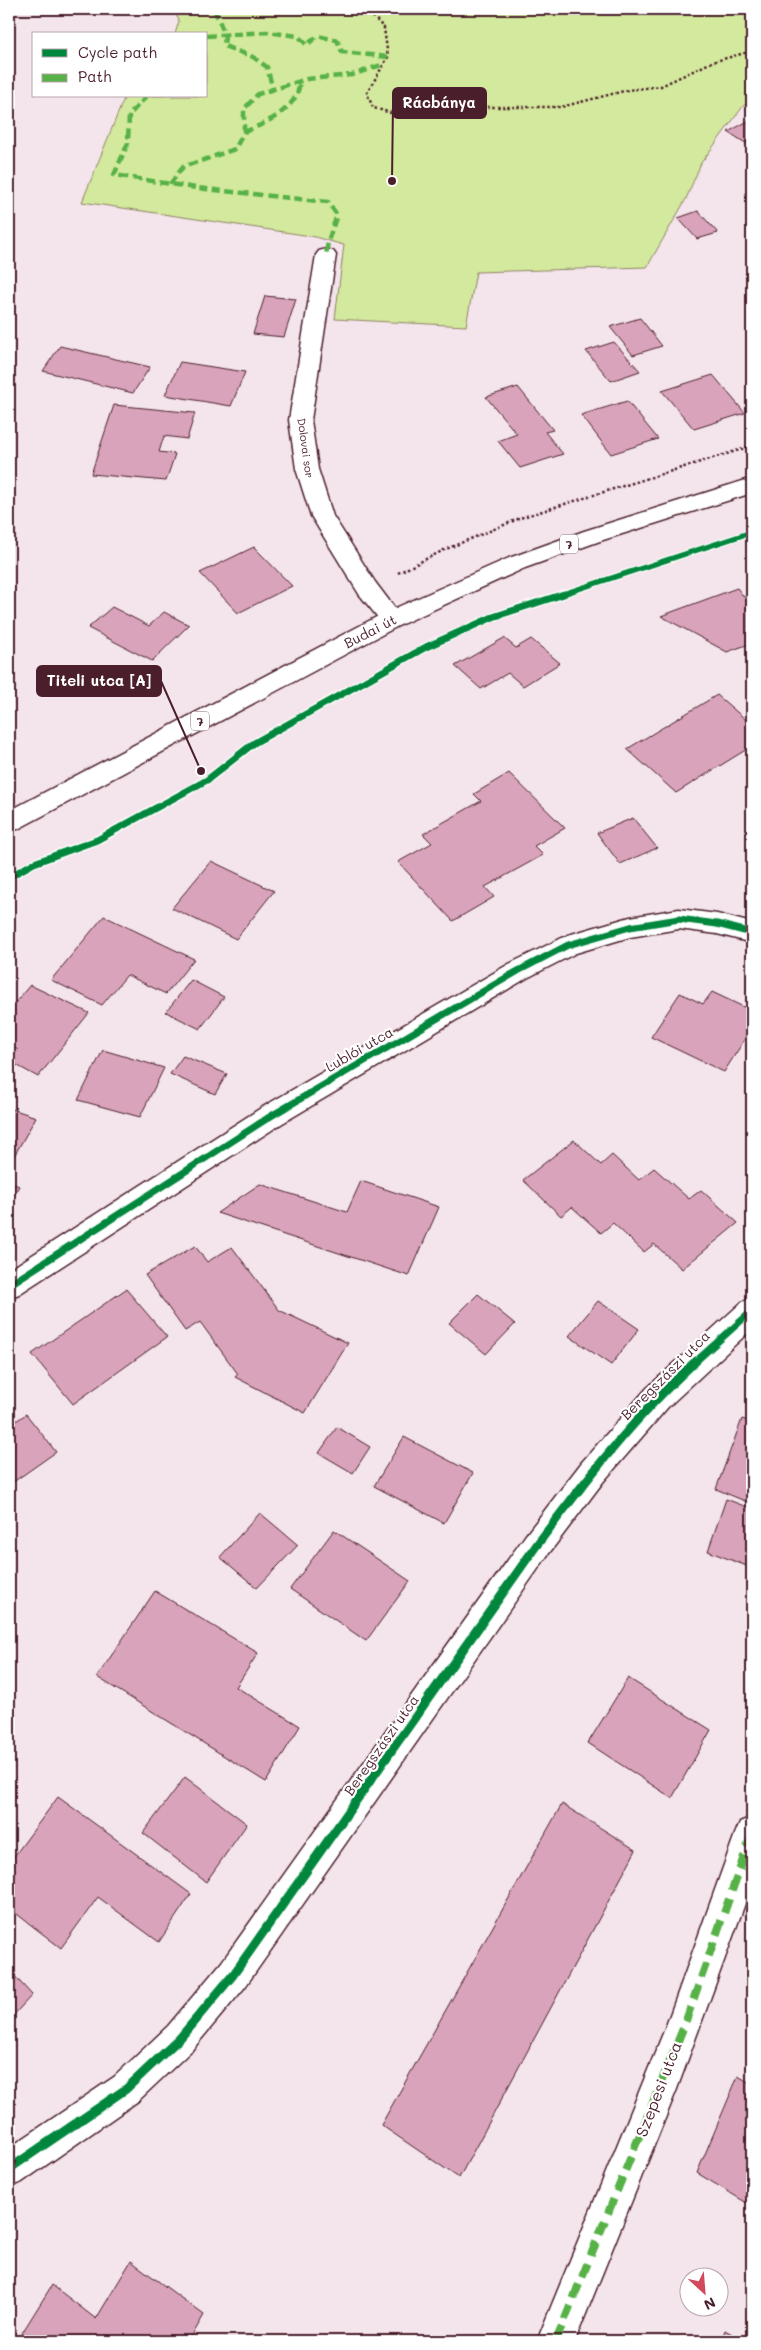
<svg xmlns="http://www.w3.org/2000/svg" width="761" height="2350" font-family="Mali,sans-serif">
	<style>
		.green { fill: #d3e99d; stroke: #8e8464 }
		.building { fill: #d9a4bb; stroke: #4a1f2b }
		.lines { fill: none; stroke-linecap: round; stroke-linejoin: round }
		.minor-casing { stroke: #4a1f2b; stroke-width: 3 }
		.major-casing { stroke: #4a1f2b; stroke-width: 3 }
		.path { stroke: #4a1f2b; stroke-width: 2.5; stroke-dasharray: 2.5 2.5; stroke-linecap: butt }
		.minor { fill: #fff; fill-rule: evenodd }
		.major { fill: #fff; fill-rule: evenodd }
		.quiet-far1 { stroke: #57b146; stroke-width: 4.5; stroke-dasharray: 9 4.5; stroke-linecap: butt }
		.quiet { stroke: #57b146; stroke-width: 8; stroke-dasharray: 15 8; stroke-linecap: butt }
		.cycleway-far2-casing { stroke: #fff; stroke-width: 8 }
		.cycleway-far1-casing { stroke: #fff; stroke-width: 10 }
		.cycleway-casing { stroke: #fff; stroke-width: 12 }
		.cycleway-far2 { stroke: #00873e; stroke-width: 5.5 }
		.cycleway-far1 { stroke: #00873e; stroke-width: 7 }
		.cycleway { stroke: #00873e; stroke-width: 9 }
		.labels { text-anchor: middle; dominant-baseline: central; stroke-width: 4.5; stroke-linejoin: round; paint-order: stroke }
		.far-street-label { font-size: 11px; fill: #4a1f2b; stroke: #fff }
		.shield { fill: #fff; stroke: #80626b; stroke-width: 1 }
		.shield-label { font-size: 12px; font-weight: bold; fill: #4a1f2b }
		.street-label { font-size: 14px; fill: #4a1f2b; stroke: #fff }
		.near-street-label { font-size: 16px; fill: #4a1f2b; stroke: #fff }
		.leader { fill: none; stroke: #4a1f2b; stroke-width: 2 }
		.callout-dot { fill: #4a1f2b; stroke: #fff; stroke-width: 2 }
		.callout { fill: #4a1f2b; stroke: #4a1f2b; stroke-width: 2 }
		.callout-label { font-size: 15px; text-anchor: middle; font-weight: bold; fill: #fff }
	</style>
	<rect width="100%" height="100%" fill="#f4e4eb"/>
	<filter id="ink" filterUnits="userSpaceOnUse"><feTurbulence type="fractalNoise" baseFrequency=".02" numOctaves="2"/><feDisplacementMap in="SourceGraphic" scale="10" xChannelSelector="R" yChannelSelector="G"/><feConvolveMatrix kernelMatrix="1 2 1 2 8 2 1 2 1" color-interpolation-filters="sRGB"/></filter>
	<g filter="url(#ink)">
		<path class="green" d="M174 9H752V104L744 105 701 163 686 199 647 267 476 272 466 326 335 319 344 245 311 236 82 202 125 96H206V34H175L179 21Z"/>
		<g class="building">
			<path d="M750 120 752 121V147L728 132Z"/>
			<path d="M698 211 718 233 697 239 678 218Z"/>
			<path d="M265 296 296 299 284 337 253 334Z"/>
			<path d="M640 318 662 346 633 355 610 327Z"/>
			<path d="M614 342 640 371 611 381 586 351Z"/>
			<path d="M60 346 150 367 133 393 43 371Z"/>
			<path d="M180 362 245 372 231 406 165 395Z"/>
			<path d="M713 375 745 413 694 429 662 391Z"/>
			<path d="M518 387 553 430 545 432 563 454 520 468 498 441 517 434 486 397Z"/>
			<path d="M627 401 658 439 611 454 581 415Z"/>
			<path d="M114 405 195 413 187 439 164 436 159 452 175 454 166 481 91 474Z"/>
			<path d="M254 547 292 586 238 613 200 573Z"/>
			<path d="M737 588 752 607V643L727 652 661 616Z"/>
			<path d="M112 607 149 626 164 612 189 625 152 661 88 628Z"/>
			<path d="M504 638 516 648 531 639 560 663 523 686 508 673 481 689 455 666Z"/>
			<path d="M717 695 752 725V746L676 793 627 749Z"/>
			<path d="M509 773 565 828 534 846 543 855 485 887 494 897 453 921 398 862 432 843 423 834 481 801 474 794Z"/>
			<path d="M633 818 657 848 620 864 597 833Z"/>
			<path d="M211 861 274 891 236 939 172 908Z"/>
			<path d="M104 916 194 959 166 994 127 975 102 1005 51 980Z"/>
			<path d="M191 980 224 997 200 1029 166 1012Z"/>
			<path d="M30 985 89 1013 38 1077 9 1061 18 1050 9 1045V1010Z"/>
			<path d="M712 992 752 1011V1028L724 1072 651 1037 680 993 703 1004Z"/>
			<path d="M103 1050 164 1068 140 1117 78 1100Z"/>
			<path d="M183 1056 227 1074 215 1094 170 1074Z"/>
			<path d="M9 1108 36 1117 9 1165Z"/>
			<path d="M574 1140 601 1165 612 1155 639 1180 654 1168 689 1199 701 1190 738 1223 682 1269 654 1244 644 1252 613 1223 601 1233 572 1207 561 1216 523 1180Z"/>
			<path d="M361 1181 439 1207 409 1276 217 1213 260 1184 347 1212Z"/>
			<path d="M9 1182 19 1186 9 1205Z"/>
			<path d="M195 1246 207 1262 232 1247 279 1310 348 1343 305 1413 235 1377 238 1374 200 1322 185 1331 145 1275Z"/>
			<path d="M126 1289 167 1337 73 1404 32 1354Z"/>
			<path d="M478 1294 515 1324 486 1354 449 1323Z"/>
			<path d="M598 1301 639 1329 611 1365 569 1336Z"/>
			<path d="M26 1414 56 1452 9 1485V1426Z"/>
			<path d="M742 1419 752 1422V1504L716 1489Z"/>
			<path d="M337 1427 370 1447 353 1473 319 1453Z"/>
			<path d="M404 1437 473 1473 444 1523 374 1486Z"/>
			<path d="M726 1499 752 1509V1568L708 1551Z"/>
			<path d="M260 1513 298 1545 257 1588 220 1557Z"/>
			<path d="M334 1530 410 1581 366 1641 290 1589Z"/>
			<path d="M155 1591 258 1653 236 1687 300 1726 266 1782 97 1677Z"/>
			<path d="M628 1678 711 1730 672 1798 588 1743Z"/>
			<path d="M185 1777 247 1824 206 1882 143 1833Z"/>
			<path d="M58 1797 191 1894 159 1942 98 1897 61 1948 9 1908V1863Z"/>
			<path d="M562 1804 636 1850 459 2178 381 2125Z"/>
			<path d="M9 1970 32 1995 9 2020Z"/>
			<path d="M738 2076 752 2084V2206L697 2173Z"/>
			<path d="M131 2261 204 2315 189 2341H17L52 2285 96 2319Z"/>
			<path d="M725 2330 744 2341H721Z"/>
		</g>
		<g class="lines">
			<g class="minor-casing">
				<g id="minor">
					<path d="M326 249 333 251 336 255 311 420 318 469 333 516 375 582 403 619 400 625 392 627 384 625 359 594 311 516 296 469 289 420 316 255 319 251Z"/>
					<path d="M679 909 717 914 752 923V943L717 934 679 929 630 937 576 953 527 978 281 1124 19 1294 9 1298V1270L261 1108 509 964 568 935 630 917Z"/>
					<path d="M752 1298V1329L668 1407 603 1482 547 1556 245 1987 192 2050 138 2101 22 2182 9 2187V2148L114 2077 168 2026 221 1963 525 1536 582 1462 647 1388 742 1302Z"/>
					<path d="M752 1817V1883L747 1898 677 2089 575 2341H537L666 2026 735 1834 740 1822Z"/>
				</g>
			</g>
			<g class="major-casing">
				<path id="major" d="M752 478V493L600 541 525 568 400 625 18 829 9 831V811L384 613 509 558 584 531Z"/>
			</g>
			<g class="path">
				<path d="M366 9 384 28 388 57 367 93 373 108C383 110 397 116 408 116 435 114 449 99 481 107H561L628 90 661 86 712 62 752 51"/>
				<path d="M398 573 444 550 523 517 752 446"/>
			</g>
			<use href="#minor" class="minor"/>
			<use href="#major" class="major"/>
			<g class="quiet-far1">
				<path d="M214 9 225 35 224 46 253 57 267 67 273 90"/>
				<path d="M206 36 267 32 298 36 307 45 317 36 337 40 342 52 388 57"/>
				<path d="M147 96 129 115 128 143 114 175 196 188 328 202 337 215 328 241 326 255"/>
				<path d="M244 132C262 125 286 114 296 96 298 92 299 86 301 81"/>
				<path d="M170 184 183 167 235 149 244 132V109L258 94 307 79 352 75 384 64"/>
			</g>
			<path class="quiet" d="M556 2341 684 2026 752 1834"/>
			<g class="cycleway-far2-casing">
				<path id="cycleway-far2" d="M560 595 752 532"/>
			</g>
			<g class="cycleway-far1-casing">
				<g id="cycleway-far1">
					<path d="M9 877 34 863 97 840 207 780 254 743 426 647 493 617 564 594"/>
					<path d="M9 1285 271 1116 518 971 568 945 630 927 679 919 717 924 752 933"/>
					<path d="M695 1362 752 1311"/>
				</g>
			</g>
			<g class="cycleway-casing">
				<path id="cycleway" d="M9 2169 126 2089 180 2038 233 1975 536 1546C586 1480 635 1416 696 1361"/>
			</g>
			<use href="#cycleway-far2" class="cycleway-far2"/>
			<use href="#cycleway-far1" class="cycleway-far1"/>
			<use href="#cycleway" class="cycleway"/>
		</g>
	</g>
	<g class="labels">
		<g class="far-street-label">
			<text transform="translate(306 448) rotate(82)">Dolovai sor</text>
		</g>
		<g class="shield">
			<rect x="560" y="534.5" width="18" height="19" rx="4"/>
			<rect x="191" y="711.5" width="18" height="19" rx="4"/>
		</g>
		<g class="shield-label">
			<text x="569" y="544">7</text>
			<text x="200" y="721">7</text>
		</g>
		<g class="street-label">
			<text transform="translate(370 631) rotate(-27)">Budai út</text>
			<text transform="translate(359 1049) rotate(-30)">Lublói utca</text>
			<text transform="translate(665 1375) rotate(-45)">Beregszászi utca</text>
			<text transform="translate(381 1745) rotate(-55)">Beregszászi utca</text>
		</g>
		<g class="near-street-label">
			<text transform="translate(658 2089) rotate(-69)">Szepesi utca</text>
		</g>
	</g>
	<path class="leader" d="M392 181L393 103M201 771L161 681"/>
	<g class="callout-dot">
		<circle cx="392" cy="181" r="5"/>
		<circle cx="201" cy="771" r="5"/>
	</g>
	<g class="callout">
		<rect x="393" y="88" width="93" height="30" rx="5"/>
		<rect x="37" y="666" width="124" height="30" rx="5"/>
	</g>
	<g class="callout-label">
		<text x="439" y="108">Rácbánya</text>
		<text x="99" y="686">Titeli utca [A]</text>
	</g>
	<rect width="761" height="2350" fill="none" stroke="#fff" stroke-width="30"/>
	<rect x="15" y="15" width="731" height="2320" fill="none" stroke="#4a1f2b" stroke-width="2" filter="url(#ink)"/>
	<rect x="32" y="32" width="175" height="65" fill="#ffffff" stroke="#b7a5aa"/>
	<rect x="42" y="49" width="25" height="8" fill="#00873e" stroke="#b7a5aa"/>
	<text x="78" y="58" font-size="15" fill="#4a1f2b">Cycle path</text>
	<rect x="42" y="74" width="25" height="8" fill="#57b146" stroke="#b7a5aa"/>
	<text x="78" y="82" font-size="15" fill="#4a1f2b">Path</text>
	<g transform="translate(704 2292) rotate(154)"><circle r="24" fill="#ffffff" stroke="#b7a5aa"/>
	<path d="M0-4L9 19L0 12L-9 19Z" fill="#d1495b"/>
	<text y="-8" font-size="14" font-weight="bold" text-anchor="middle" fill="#4a1f2b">N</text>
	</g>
</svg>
